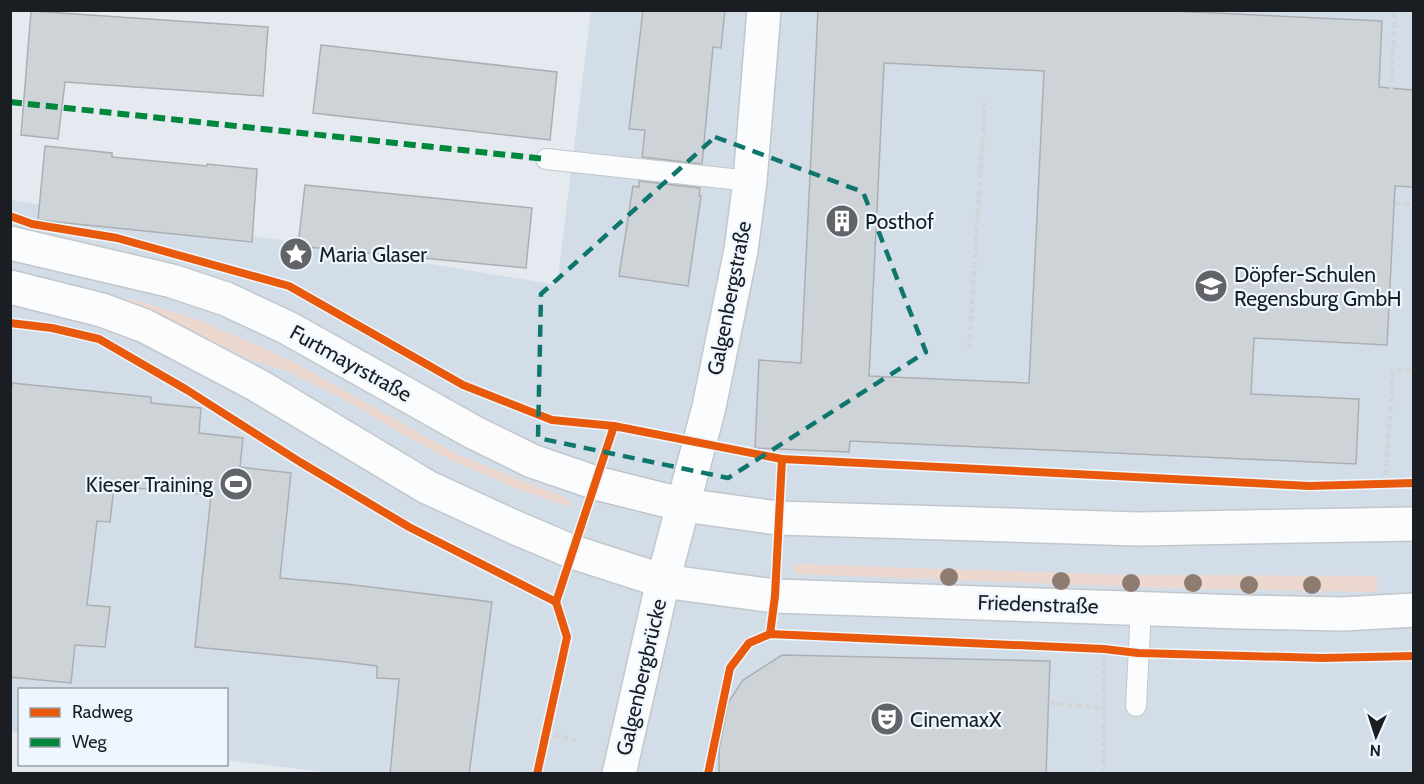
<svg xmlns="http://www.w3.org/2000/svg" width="1424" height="784" font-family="Cabin,sans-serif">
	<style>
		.built { fill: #d2dde8 }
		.green { fill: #edd8cf }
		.building { fill: #ced3d8; stroke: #abafb3; stroke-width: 1.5; fill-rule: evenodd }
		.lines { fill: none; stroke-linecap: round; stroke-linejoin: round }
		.service-casing { stroke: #c2c7cb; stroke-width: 22 }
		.tertiary-casing { stroke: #c2c7cb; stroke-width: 36 }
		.secondary-casing { stroke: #c2c7cb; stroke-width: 36 }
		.path { stroke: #d2d4d6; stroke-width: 4; stroke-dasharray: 6 3; stroke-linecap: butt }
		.service { stroke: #fbfcfd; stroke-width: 20 }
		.tertiary { stroke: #fbfcfd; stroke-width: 33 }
		.secondary { stroke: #fbfcfd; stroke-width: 33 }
		.quiet { stroke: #00873e; stroke-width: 6; stroke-dasharray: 12 6; stroke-linecap: butt }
		.cycleway-casing { stroke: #eef7ff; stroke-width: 11 }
		.cycleway { stroke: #e8590c; stroke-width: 8 }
		.tree { fill: #8f7c71 }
		.marked { fill: none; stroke: #0f766e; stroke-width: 4.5; stroke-dasharray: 12 8; stroke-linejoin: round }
		.labels { text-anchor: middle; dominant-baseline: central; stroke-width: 4.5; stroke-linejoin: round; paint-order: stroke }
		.poi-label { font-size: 21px; fill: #1a1d21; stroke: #eef7ff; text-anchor: start }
		.street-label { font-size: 21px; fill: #1a1d21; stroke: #eef7ff }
	</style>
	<rect width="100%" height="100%" fill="#e4eaef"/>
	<path class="built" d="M591 11H1413V773H324L323 772 227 760 226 690H20L19 733 11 732V200L354 251 557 285Z"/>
	<g class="green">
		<path d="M129 298 202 321 292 361 458 455 571 500 569 507 515 488 447 458 393 429 344 399 288 371 257 362 129 305Z"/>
		<path d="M795 564 1126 575 1377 576V592L1194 589 795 574Z"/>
	</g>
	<g class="building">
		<path d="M643 10H725L721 48 713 47 702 164 642 157 645 130 629 129Z"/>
		<path d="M818 10H1151L1382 21 1379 87 1413 90V187L1395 186 1387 345 1254 338 1251 394 1359 399 1356 464 850 441 849 452 755 448 759 360 801 363ZM884 63 1044 71 1029 383 869 376Z"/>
		<path d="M31 11 268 27 263 96 65 82 58 139 21 135Z"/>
		<path d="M321 45 557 72 550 140 313 113Z"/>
		<path d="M45 146 112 153V157L207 166V164L257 169 252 242 38 220Z"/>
		<path d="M639 181 700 188 699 196H701L688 286 619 276 633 186 639 187Z"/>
		<path d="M305 185 532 208 526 268 298 246Z"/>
		<path d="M12 383 151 397V403L201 408 199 433 243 438 240 467 291 473 280 578 346 584 492 602 469 774H390L399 679 377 678V666L338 661 195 647 211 495 114 486 110 522 97 521 87 605 110 607 105 647 75 645 71 683 10 677V404Z"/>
		<path d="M782 655 1050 661 1046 774H719V749L728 703 743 680Z"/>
	</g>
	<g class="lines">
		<g class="service-casing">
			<g id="service">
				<path d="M546 159 750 181"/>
				<path d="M1136 706 1141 608"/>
			</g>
		</g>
		<g class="tertiary-casing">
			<path id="tertiary" d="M619 774 663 581 709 407 741 250 750 181 764 10"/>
		</g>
		<g class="secondary-casing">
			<g id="secondary">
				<path d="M10 243 172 281 226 299 288 328 473 432 532 461 596 483 684 505 778 518 1138 529 1414 524"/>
				<path d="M10 287 102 310 145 326 257 385 427 487 514 527 573 552 663 581 775 596 1241 612 1343 614 1414 610"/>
			</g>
		</g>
		<g class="path">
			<path d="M1390 118 1395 10"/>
			<path d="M1395 203 1414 204"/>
			<path d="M969 349 985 103"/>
			<path d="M1385 484 1393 370 1414 371"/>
			<path d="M1049 703 1103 708"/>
			<path d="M545 734 576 740"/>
			<path d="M1103 774 1104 649"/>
		</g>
		<use href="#service" class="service"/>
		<use href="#tertiary" class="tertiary"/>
		<use href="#secondary" class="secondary"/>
		<path class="quiet" d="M10 102 546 159"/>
		<g class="cycleway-casing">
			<g id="cycleway">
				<path d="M10 216 32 224 117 238 289 286 463 385 552 420 614 426 782 459 1309 486 1414 483"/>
				<path d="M10 323 52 328 99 339 187 390 300 462 409 527 556 602 567 637 537 774"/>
				<path d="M556 602 614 426"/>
				<path d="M770 634 775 596 782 459"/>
				<path d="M708 774 730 668 749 643 770 634 1104 649 1138 653 1322 658 1414 656"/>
			</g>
		</g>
		<use href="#cycleway" class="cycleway"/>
	</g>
	<g class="tree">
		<circle cx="949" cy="577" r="9"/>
		<circle cx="1061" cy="581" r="9"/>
		<circle cx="1131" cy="583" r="9"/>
		<circle cx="1193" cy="583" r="9"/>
		<circle cx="1249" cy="585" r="9"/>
		<circle cx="1312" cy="585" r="9"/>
	</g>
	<path class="marked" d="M715 137 863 192 926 352 728 478 538 438 541 294Z"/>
	<defs>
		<g id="building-disc" transform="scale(1.725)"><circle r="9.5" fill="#616569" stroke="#eef7ff"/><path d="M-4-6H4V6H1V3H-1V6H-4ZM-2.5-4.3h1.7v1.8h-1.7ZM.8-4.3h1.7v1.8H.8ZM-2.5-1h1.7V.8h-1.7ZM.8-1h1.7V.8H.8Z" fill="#fff"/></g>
		<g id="sight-disc" transform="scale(1.725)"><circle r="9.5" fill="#616569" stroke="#eef7ff"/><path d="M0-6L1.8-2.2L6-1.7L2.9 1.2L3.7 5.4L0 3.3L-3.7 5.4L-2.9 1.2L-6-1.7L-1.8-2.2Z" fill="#fff"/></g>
		<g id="school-disc" transform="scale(1.725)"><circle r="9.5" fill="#616569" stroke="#eef7ff"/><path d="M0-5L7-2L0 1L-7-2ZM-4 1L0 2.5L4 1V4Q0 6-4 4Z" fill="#fff"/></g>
		<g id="stadium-disc" transform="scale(1.725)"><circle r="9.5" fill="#616569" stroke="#eef7ff"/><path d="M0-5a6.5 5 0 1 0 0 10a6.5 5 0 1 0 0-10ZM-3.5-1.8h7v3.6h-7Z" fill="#fff"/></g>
		<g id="theatre-disc" transform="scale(1.725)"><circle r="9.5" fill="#616569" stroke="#eef7ff"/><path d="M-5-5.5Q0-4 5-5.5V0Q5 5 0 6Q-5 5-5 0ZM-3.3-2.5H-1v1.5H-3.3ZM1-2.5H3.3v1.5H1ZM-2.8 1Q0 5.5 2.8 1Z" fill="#fff"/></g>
	</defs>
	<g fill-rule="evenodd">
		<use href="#building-disc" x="842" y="221"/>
		<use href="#sight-disc" x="296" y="254"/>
		<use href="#school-disc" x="1211" y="286"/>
		<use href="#stadium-disc" x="236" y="484"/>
		<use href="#theatre-disc" x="887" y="719"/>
	</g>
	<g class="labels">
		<g class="poi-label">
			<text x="865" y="221">Posthof</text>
			<text x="319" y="254">Maria Glaser</text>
			<text x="1234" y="274">Döpfer-Schulen<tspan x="1234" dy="24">Regensburg GmbH</tspan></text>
			<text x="213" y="484" text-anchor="end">Kieser Training</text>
			<text x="910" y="719">CinemaxX</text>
		</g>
		<g class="street-label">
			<text transform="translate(729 298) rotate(-79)">Galgenbergstraße</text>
			<text transform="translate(351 363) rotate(29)">Furtmayrstraße</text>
			<text transform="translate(1038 604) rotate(2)">Friedenstraße</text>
			<text transform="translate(641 677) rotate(-77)">Galgenbergbrücke</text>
		</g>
	</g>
	<rect width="1424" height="784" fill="none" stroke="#1a1d21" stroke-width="24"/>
	<rect x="18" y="688" width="210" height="78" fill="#eef7ff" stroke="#99a0a6" stroke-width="1.5"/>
	<rect x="30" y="708" width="30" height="9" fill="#e8590c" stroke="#99a0a6" stroke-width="1.5"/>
	<text x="72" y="718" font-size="18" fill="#1a1d21">Radweg</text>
	<rect x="30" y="738" width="30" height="9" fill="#00873e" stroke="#99a0a6" stroke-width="1.5"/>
	<text x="72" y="748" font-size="18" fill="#1a1d21">Weg</text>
	<g transform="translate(1376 736) rotate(183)" stroke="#eef7ff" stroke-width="4.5" paint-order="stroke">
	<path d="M0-4.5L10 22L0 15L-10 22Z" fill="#1a1d21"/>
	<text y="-9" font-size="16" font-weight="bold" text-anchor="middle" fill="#1a1d21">N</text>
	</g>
</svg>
